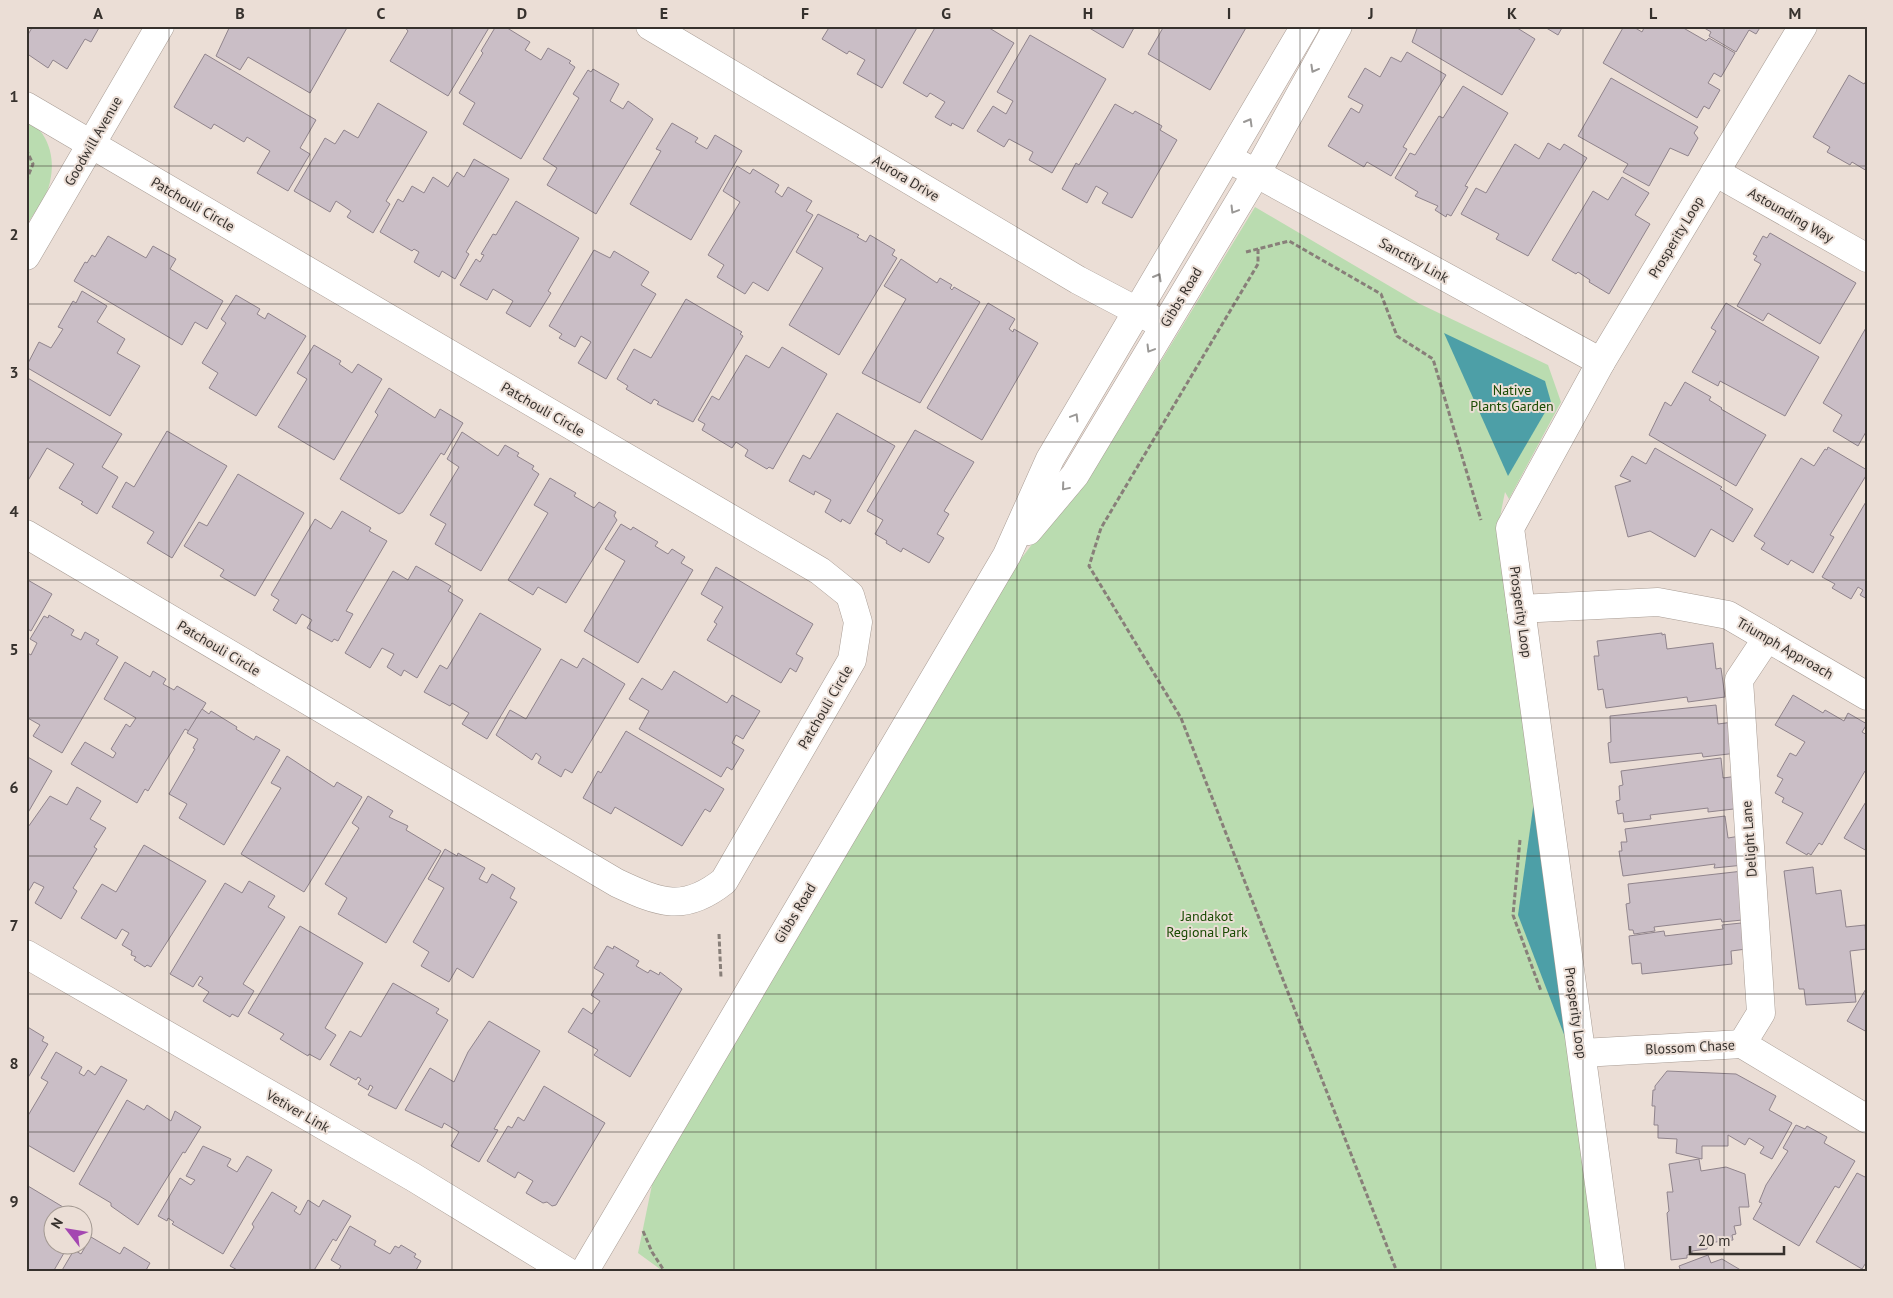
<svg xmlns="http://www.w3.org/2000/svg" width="1893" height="1298" font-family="'PT Sans',sans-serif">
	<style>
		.green { fill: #badcb0 }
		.water { fill: #4d9fa7 }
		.building { fill: #cabec6; stroke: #90848c }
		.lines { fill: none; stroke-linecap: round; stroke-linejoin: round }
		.street-casing { stroke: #a89c94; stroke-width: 29 }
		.secondary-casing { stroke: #a89c94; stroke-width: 29 }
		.path { stroke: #887f79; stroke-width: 3; stroke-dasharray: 5 2.5; stroke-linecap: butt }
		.street { stroke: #fff; stroke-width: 28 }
		.secondary { stroke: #fff; stroke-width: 28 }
		.oneway { stroke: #9a9896 }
		.grid { fill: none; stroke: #36312d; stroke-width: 1; stroke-opacity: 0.55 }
		.labels { text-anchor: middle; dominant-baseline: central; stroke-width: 4; stroke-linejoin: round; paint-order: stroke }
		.street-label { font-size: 14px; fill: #36312d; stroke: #ebded6 }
		.park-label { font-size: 14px; fill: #194a02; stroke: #ebded6 }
		.neatline { fill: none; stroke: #36312d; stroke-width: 2 }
		.grid-label { font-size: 16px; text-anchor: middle; font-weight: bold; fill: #36312d }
	</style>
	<rect width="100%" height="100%" fill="#ebded6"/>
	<g class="green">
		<path d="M26 118C48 132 56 157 50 182 47 197 34 213 26 226Z"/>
		<path d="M1255 207 1420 304 1548 365 1561 402 1509 499 1505 492 1498 527 1613 1272H664L638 1253 653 1180 1002 584 1122 425Z"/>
	</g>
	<g class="water">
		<path d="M1444 333 1545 381 1551 402 1508 476Z"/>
		<path d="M1535 794 1565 1037 1518 915Z"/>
	</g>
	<g class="building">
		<path d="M33 26H100L91 42 85 39 67 69 53 60 48 68 26 53V38Z"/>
		<path d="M230 26H348L310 93 248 57 240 70 216 56Z"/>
		<path d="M404 26H490L448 96 390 61 408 31Z"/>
		<path d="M496 26H504L530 42 525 50 541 60 548 48 571 61 569 63 575 67 521 159 463 124 475 103 459 93 483 53 481 51Z"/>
		<path d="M830 26H918L882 88 857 74 865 60 849 51 847 54 822 39Z"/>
		<path d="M936 26H986L1014 43 963 129 952 123 951 126 935 117 945 102 930 93 927 97 903 83Z"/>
		<path d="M1086 26H1135L1123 48Z"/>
		<path d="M1164 26H1247L1210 90 1148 54Z"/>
		<path d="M1418 26H1514L1535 39 1502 95 1412 42Z"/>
		<path d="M1543 26H1563L1558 35Z"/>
		<path d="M1624 26H1632L1642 32 1645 26H1680L1706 41 1709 38 1735 53 1721 77 1714 73 1708 83 1720 90 1709 109 1704 106 1697 118 1603 63Z"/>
		<path d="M1701 26H1761L1756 34 1749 30 1736 52 1709 36 1711 32Z"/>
		<path d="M1030 35 1106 79 1052 173 1029 160 1033 152 1009 139 1004 147 977 131 993 106 1006 114 1013 101 997 92Z"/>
		<path d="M1407 52 1446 75 1403 147 1407 149 1391 176 1367 162 1364 167 1328 146 1351 108 1359 113 1363 105 1348 97 1365 68 1380 77 1391 57 1401 62Z"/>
		<path d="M205 54 316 120 300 148 310 154 288 191 257 173 270 151 247 137 244 142 214 124 211 129 174 107Z"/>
		<path d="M593 69 619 84 610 101 623 109 628 101 653 119 596 214 547 185 557 168 543 159 579 98 573 94 588 70 591 72Z"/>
		<path d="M1849 75 1864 84 1867 80V171L1852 162 1850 165 1827 152 1830 147 1813 137Z"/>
		<path d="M1611 78 1698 127 1694 133 1698 138 1688 156 1670 148 1649 186 1623 172 1628 164 1578 136Z"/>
		<path d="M1463 86 1508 113 1465 186 1468 187 1451 216 1447 214 1446 217 1435 210 1438 206 1415 196 1418 192 1395 178 1410 153 1415 155 1439 116 1443 118Z"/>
		<path d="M378 103 427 132 386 201 390 204 373 233 347 217 351 211 336 201 330 212 294 191 325 138 335 144 344 130 358 138Z"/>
		<path d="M1115 104 1133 114 1135 111 1162 126 1160 130 1177 140 1132 218 1102 203 1108 193 1096 186 1087 203 1062 189 1076 163 1079 165Z"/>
		<path d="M672 123 698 138 695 142 707 149 715 135 742 151 691 240 630 204 661 151 656 149Z"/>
		<path d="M1548 143 1560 150 1564 144 1587 158 1528 256 1496 239 1499 234 1461 214 1476 188 1486 193 1515 144 1539 159Z"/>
		<path d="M474 159 509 179 466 252 469 254 455 279 442 271 439 277 414 262 419 252 414 249 412 251 380 232 398 199 403 202 412 186 424 193 433 177 448 187 457 172 464 177Z"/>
		<path d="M737 166 750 174 753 169 779 185 775 192 782 197 788 187 812 201 806 211 813 215 768 291 753 282 745 294 717 277 724 265 708 255 740 202 723 191Z"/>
		<path d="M1622 177 1649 193 1635 215 1650 224 1609 294 1589 282 1590 280 1578 272 1576 274 1552 260 1593 191 1608 200Z"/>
		<path d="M516 201 579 238 548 291 551 293 530 327 506 313 513 301 493 289 487 300 460 285 476 259 480 262 484 255 481 254 493 234 496 235Z"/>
		<path d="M818 214 859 235 857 237 866 242 870 235 895 250 892 255 897 258 839 355 789 325 823 268 796 252Z"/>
		<path d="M1770 233 1856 283 1820 344 1768 313 1763 321 1737 306 1761 264 1754 260 1757 256 1753 254 1763 236 1767 238Z"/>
		<path d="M108 236 146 258 153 246 176 259 170 269 223 301 207 329 195 322 182 345 74 281 85 262 87 263 92 255 95 257Z"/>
		<path d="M594 250 610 258 614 251 649 272 641 285 656 294 606 379 578 363 591 342 581 336 575 347 559 338 562 334 549 326Z"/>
		<path d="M901 259 937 283 940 278 952 285 950 288 952 290 954 287 980 302 920 403 862 373 906 299 884 286Z"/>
		<path d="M82 291 107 306 97 322 125 339 117 353 140 366 110 416 26 367 39 342 51 348 63 329 58 327 73 301 76 303Z"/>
		<path d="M236 295 260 309 257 314 265 319 268 313 306 336 256 416 209 388 218 373 202 363 226 323 221 319Z"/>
		<path d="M686 299 742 332 740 334 743 336 693 422 657 404 659 402 654 399 651 404 626 389 628 386 617 379 634 349 651 358Z"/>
		<path d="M988 303 1015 319 1009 329 1013 332 1014 329 1038 343 982 440 927 408Z"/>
		<path d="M1726 303 1819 357 1785 416 1720 381 1718 386 1692 372 1716 331 1711 328Z"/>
		<path d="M1867 326V430L1858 446 1833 431 1842 415 1823 403Z"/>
		<path d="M314 345 341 361 339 364 352 373 358 364 382 379 334 460 278 427 307 379 297 373Z"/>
		<path d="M782 347 827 374 773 469 769 467 767 469 745 456 748 450 736 442 732 448 702 430 705 424 698 420 712 396 719 400 746 355 769 368Z"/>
		<path d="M26 377 122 434 102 467 118 477 97 514 81 504 83 502 59 488 74 464 47 448 26 484Z"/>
		<path d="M1685 382 1711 397 1709 400 1722 408 1721 409 1766 435 1736 486 1649 435 1665 402 1671 406Z"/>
		<path d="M389 388 435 418 440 409 463 423 444 455 441 453 403 512 399 514 340 479 378 415 375 412Z"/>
		<path d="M837 413 895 446 850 524 842 519 841 522 825 512 831 500 815 491 814 495 789 481 803 455 810 459Z"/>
		<path d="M915 430 974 462 944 511 949 514 937 534 944 538 929 563 903 548 901 552 886 543 887 541 875 534 883 520 867 511Z"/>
		<path d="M167 431 227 466 172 558 147 543 154 532 112 507 126 482 134 487Z"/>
		<path d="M462 432 498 456 505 445 519 453 517 456 534 466 532 469 539 474 481 571 435 544 446 524 430 515 459 467 447 459Z"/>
		<path d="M1828 447 1867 470V474L1830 535 1834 537 1813 573 1791 560 1788 565 1761 549 1765 543 1754 536 1801 458 1814 466 1825 449 1827 450Z"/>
		<path d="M1655 448 1722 487 1720 489 1753 509 1733 542 1711 529 1695 557 1650 531 1628 537 1615 486 1631 481 1620 476 1632 456 1646 464Z"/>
		<path d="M238 474 304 513 255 596 220 576 224 570 184 546 199 522 207 526Z"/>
		<path d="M550 478 576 493 574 496 594 508 599 502 616 512 614 516 617 520 566 603 538 587 533 595 508 580 548 513 534 505Z"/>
		<path d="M1867 500V599L1860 595 1863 590 1858 587 1851 599 1832 588 1835 584 1822 577Z"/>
		<path d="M342 511 371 528 369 531 387 541 346 611 353 614 338 641 334 639 332 642 307 628 312 620 302 614 296 624 273 610 279 600 271 595 315 519 331 529Z"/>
		<path d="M621 524 631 530 633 527 658 542 655 546 668 554 672 549 685 557 681 563 693 570 638 663 584 631 625 561 605 549Z"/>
		<path d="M416 566 451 586 448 591 463 600 417 678 404 670 401 676 387 667 394 654 382 648 370 668 345 653 393 571 408 580Z"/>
		<path d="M716 567 813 624 796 654 803 658 796 672 790 668 781 683 707 640 717 624 714 622 723 607 701 594Z"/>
		<path d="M26 579 52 594 31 631 26 628Z"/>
		<path d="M480 613 541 649 487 739 462 724 469 713 452 703 450 706 424 692 440 665 447 669Z"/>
		<path d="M49 615 74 630 71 635 81 640 85 632 99 640 96 644 118 657 62 753 33 736 40 725 26 717V652L31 655 37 643 30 639 44 616 48 618Z"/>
		<path d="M1662 633V635L1665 634 1667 649 1713 643 1716 669 1721 668 1725 697 1688 702 1687 697 1606 708 1603 689 1598 690 1594 656H1599L1597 641Z"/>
		<path d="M583 658 625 684 572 773 565 769 561 777 538 763 541 757 536 753 532 760 496 735 510 710 526 719 561 659 577 668Z"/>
		<path d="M125 662 150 677 153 671 166 679 163 684 174 690 177 686 206 703 189 731 185 729 148 791 145 789 137 803 71 764 85 742 113 758 116 753 111 749 126 724 130 727 136 718 104 699Z"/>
		<path d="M674 671 727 703 732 695 760 711 743 739 736 735 732 743 744 750 732 770 727 767 721 777 639 729 649 711 629 699 642 678 662 690Z"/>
		<path d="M1793 695 1823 713 1825 710 1844 721 1848 713 1867 724 1862 732 1867 735V772L1865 771 1822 845 1819 843 1811 855 1808 853 1807 855 1786 843 1803 813 1782 802 1784 798 1775 793 1783 779 1777 776 1790 753 1796 756 1805 742 1775 725Z"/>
		<path d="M1716 705 1718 724 1733 722 1737 753 1703 757 1702 753 1610 763 1608 743 1611 742 1610 716Z"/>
		<path d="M202 709 209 714 211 711 237 727 236 729 254 740 256 736 280 750 224 845 179 818 187 804 169 794 195 749 193 748 198 739 187 733Z"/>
		<path d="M626 731 724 789 710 812 705 809 682 846 615 807 611 814 583 798 598 771 601 773Z"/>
		<path d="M26 756 52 771 26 816Z"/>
		<path d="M287 756 334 787 337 782 362 797 304 892 241 854 281 788 271 783Z"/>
		<path d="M1721 758 1723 778 1738 776 1742 808 1708 812V808L1650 815 1651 819 1624 822 1623 813 1618 814 1616 801 1620 800 1619 786 1623 785 1621 771Z"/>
		<path d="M77 787 101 801 90 819 106 828 94 847 97 849 73 888 77 891 61 919 35 903 44 887 34 882 28 892 26 891V830L50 796 67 805Z"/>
		<path d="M368 796 393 811 389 817 408 826 406 830 441 851 386 943 338 914 347 898 325 884 359 828 352 823Z"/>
		<path d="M1867 800V851L1844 838Z"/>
		<path d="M1725 816 1728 838 1740 836 1744 865 1714 868 1715 864 1623 876 1619 851H1622L1621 842H1627L1625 829Z"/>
		<path d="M144 845 206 881 151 967 147 965 145 967 134 960 136 957 131 955 132 951 122 945 129 933 122 929 116 939 81 918 102 884 116 892Z"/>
		<path d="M445 849 457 856 458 853 485 868 479 879 487 883 492 874 515 888 510 898 517 902 473 978 457 968 449 982 421 966 429 952 413 942 444 888 428 879Z"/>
		<path d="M1813 867 1816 894 1841 890 1846 927 1865 925 1867 949 1850 951 1856 1002 1806 1005 1804 989H1799L1784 871Z"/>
		<path d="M1743 871 1753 919 1722 922 1721 919 1654 927 1655 931 1634 934 1633 930H1629L1626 904 1630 903 1628 884Z"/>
		<path d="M249 881 275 896 268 907 285 917 243 984 254 991 238 1017 232 1014 230 1017 203 1001 209 992 198 985 203 978 200 976 193 987 170 974 225 883 242 893Z"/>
		<path d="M1751 922 1754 948 1731 951 1732 964 1642 974 1641 963 1632 964 1629 936 1664 931 1665 936 1723 929 1722 925Z"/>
		<path d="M300 926 363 963 325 1028 336 1035 320 1060 309 1054 308 1056 280 1039 284 1034 248 1013Z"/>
		<path d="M607 946 613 949 614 946 639 961 636 966 648 973 650 970 659 975 660 972 682 989 630 1077 594 1055 598 1050 568 1032 583 1008 592 1014 600 1001 591 995 604 974 594 968Z"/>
		<path d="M393 983 439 1009 436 1013 448 1020 396 1109 368 1095 373 1087 370 1085 368 1090 358 1084 361 1079 358 1077 356 1080 330 1065 350 1031 361 1037Z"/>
		<path d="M1867 987V1032L1847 1021Z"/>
		<path d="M489 1021 540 1051 494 1129 498 1130 479 1162 451 1146 459 1132 444 1123 442 1128 405 1110 430 1068 454 1082 468 1052Z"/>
		<path d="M26 1026 44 1037 42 1041 48 1044 26 1081Z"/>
		<path d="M56 1052 82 1067 79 1073 84 1076 88 1070 95 1075 101 1066 127 1080 74 1172 26 1144V1119L48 1082 41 1078Z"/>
		<path d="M1667 1071 1736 1074 1776 1096 1769 1110 1792 1123 1772 1159 1760 1153 1764 1147 1749 1138 1745 1145 1728 1135V1146H1702V1159L1676 1153 1677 1139 1658 1138V1125H1654L1655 1106H1652L1653 1090H1655V1086Z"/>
		<path d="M544 1086 605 1123 556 1205 552 1206 547 1202 543 1203 526 1193 533 1181 518 1172 515 1178 487 1161 508 1126 512 1128 518 1117 524 1121Z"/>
		<path d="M127 1100 144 1110 147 1105 171 1121 175 1111 201 1127 185 1153 183 1152 138 1225 111 1206V1203L79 1184Z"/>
		<path d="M1796 1125 1805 1129 1807 1126 1827 1137 1824 1143 1855 1161 1839 1188 1835 1186 1799 1246 1753 1219 1762 1203 1759 1202 1766 1185 1788 1151 1783 1148Z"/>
		<path d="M203 1146 231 1159 227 1166 237 1172 247 1156 272 1170 223 1254 172 1224 174 1222 168 1218 167 1221 158 1216 180 1178 191 1185 195 1180 186 1176Z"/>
		<path d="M1699 1159 1701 1171 1726 1167 1745 1174 1749 1207H1739L1741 1225 1734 1226 1736 1234 1732 1235 1733 1240 1707 1243V1249L1692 1251V1254L1687 1255V1258L1671 1260 1667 1213 1669 1211 1667 1192H1673L1669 1164Z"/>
		<path d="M1857 1173 1867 1178V1261L1862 1269 1816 1242Z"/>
		<path d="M28 1186 78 1216H52V1246H68L53 1272H26V1189Z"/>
		<path d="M272 1192 297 1207 294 1211 300 1215 308 1200 319 1207 323 1200 351 1216 336 1241 333 1239 313 1272H241L230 1266 254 1227 252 1224Z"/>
		<path d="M350 1226 376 1241 374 1245 390 1254 395 1246 399 1248 401 1245 416 1254 414 1257 421 1261 415 1272H337L341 1266 331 1260Z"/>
		<path d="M91 1237 120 1254 124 1247 150 1263 145 1272H61L74 1250 81 1254Z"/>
		<path d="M1708 1255 1711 1263 1722 1259 1744 1272H1681L1679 1266Z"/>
	</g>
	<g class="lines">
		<g class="street-casing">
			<g id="street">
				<path d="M26 106 820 571 850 595 858 622 852 660 724 881C684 913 660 903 617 883L26 534"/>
				<path d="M1228 158 1601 362"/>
				<path d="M1715 172 1867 258"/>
				<path d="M26 256 160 26"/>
				<path d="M1521 609 1658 602 1728 615 1867 696"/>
				<path d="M26 954 413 1177 568 1272"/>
				<path d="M1742 1044 1761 1013 1739 680 1767 638"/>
				<path d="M1582 1053 1742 1044 1867 1119"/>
				<path d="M1611 1272 1510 528 1601 362 1803 26"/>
			</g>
		</g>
		<g class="secondary-casing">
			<g id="secondary">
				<path d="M650 26 1078 280 1154 320"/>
				<path d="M1028 531 1075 475 1256 174 1338 26"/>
				<path d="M584 1272 1007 555 1050 459 1305 26"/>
			</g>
		</g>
		<g class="path">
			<path d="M26 149 33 164 26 181"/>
			<path d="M1258 249V264L1101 528 1089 566 1181 718 1397 1272"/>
			<path d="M1246 252 1289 241 1381 294 1397 336 1433 359 1481 520"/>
			<path d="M1520 840 1513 915 1541 991"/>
			<path d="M719 934 721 978"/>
			<path d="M643 1231 652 1252 665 1272"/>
		</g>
		<use href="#street" class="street"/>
		<use href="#secondary" class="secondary"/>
	</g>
	<defs><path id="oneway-chevron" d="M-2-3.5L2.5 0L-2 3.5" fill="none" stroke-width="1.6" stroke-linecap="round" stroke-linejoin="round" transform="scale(1.25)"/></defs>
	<g class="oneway">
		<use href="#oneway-chevron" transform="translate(1314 69) rotate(119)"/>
		<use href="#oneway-chevron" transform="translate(1249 122) rotate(-60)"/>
		<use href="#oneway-chevron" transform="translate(1234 210) rotate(121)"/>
		<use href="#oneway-chevron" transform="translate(1158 277) rotate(-60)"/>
		<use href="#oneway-chevron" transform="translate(1150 349) rotate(121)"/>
		<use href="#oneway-chevron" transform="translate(1075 417) rotate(-59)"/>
		<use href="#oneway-chevron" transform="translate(1065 487) rotate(130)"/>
	</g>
	<path class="grid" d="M169 26V1272M310 26V1272M452 26V1272M593 26V1272M734 26V1272M876 26V1272M1017 26V1272M1159 26V1272M1300 26V1272M1441 26V1272M1583 26V1272M1724 26V1272M26 166H1867M26 304H1867M26 442H1867M26 580H1867M26 718H1867M26 856H1867M26 994H1867M26 1132H1867"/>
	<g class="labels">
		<g class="street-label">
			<text transform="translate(93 141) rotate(-60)">Goodwill Avenue</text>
			<text transform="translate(906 178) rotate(31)">Aurora Drive</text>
			<text transform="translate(193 204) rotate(30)">Patchouli Circle</text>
			<text transform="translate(1791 215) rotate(30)">Astounding Way</text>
			<text transform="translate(1676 237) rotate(-59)">Prosperity Loop</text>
			<text transform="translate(1414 260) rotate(29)">Sanctity Link</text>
			<text transform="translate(1181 297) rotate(-59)">Gibbs Road</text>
			<text transform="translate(543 409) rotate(30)">Patchouli Circle</text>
			<text transform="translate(1521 612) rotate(82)">Prosperity Loop</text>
			<text transform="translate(219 648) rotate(31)">Patchouli Circle</text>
			<text transform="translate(1785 648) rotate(30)">Triumph Approach</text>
			<text transform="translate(825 707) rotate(-60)">Patchouli Circle</text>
			<text transform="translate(1749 839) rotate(-94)">Delight Lane</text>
			<text transform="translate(795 913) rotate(-59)">Gibbs Road</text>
			<text transform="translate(1576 1013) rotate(82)">Prosperity Loop</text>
			<text transform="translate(1690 1047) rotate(-3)">Blossom Chase</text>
			<text transform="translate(298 1111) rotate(30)">Vetiver Link</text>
		</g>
		<g class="park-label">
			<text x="1512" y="390">Native<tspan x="1512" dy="16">Plants Garden</tspan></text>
			<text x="1207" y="916">Jandakot<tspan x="1207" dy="16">Regional Park</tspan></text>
		</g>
	</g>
	<rect width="1893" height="1298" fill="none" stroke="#ebded6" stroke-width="55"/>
	<g transform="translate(68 1230) rotate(301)"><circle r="24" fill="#ebded6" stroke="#a39992"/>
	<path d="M0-4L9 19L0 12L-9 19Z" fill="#a447b1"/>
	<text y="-8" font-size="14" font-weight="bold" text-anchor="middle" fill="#36312d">N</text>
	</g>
	<path d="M1690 1246v8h94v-8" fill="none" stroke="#36312d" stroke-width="2.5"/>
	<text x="1698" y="1246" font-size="15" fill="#36312d" stroke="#ebded6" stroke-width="4" paint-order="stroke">20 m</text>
	<rect x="28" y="28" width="1838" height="1242" class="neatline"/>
	<g class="grid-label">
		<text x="98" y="19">A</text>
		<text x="240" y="19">B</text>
		<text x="381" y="19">C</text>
		<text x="522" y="19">D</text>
		<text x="664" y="19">E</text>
		<text x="805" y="19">F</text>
		<text x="946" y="19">G</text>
		<text x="1088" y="19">H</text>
		<text x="1229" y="19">I</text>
		<text x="1371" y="19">J</text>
		<text x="1512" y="19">K</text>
		<text x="1653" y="19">L</text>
		<text x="1795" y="19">M</text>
		<text x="14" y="102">1</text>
		<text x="14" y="240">2</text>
		<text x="14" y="378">3</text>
		<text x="14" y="517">4</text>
		<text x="14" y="655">5</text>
		<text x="14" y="793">6</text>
		<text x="14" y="931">7</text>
		<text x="14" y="1069">8</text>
		<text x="14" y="1207">9</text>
	</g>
</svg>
